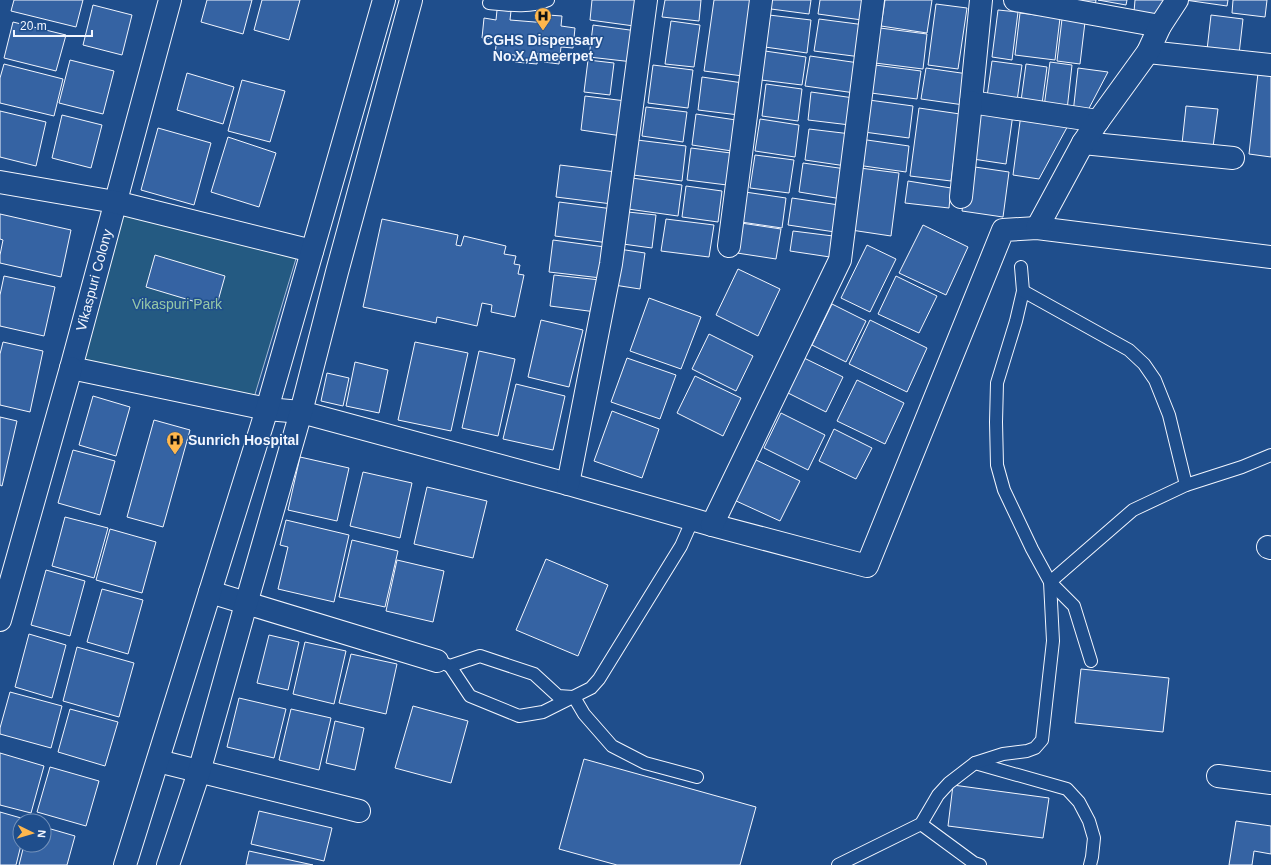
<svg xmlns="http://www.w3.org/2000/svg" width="1271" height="865" font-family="Helvetica,sans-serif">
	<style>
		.green { fill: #245a82; stroke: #a8bbd7 }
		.building { fill: #3563a3; stroke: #f2f6ff }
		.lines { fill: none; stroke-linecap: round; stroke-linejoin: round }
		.lane-casing { stroke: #f2f6ff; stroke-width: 14 }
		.street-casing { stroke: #f2f6ff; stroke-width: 24 }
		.secondary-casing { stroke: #f2f6ff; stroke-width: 24 }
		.lane { stroke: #1f4e8c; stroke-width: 12 }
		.street { stroke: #1f4e8c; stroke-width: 22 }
		.secondary { stroke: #1f4e8c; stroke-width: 22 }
		.labels { text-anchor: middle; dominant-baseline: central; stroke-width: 3; stroke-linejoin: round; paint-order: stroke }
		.poi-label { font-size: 14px; font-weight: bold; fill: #f2f6ff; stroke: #1f4e8c }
		.street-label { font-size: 14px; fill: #f2f6ff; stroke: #1f4e8c }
		.park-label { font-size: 14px; fill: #97c8a6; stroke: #1f4e8c }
	</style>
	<rect width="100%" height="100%" fill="#1f4e8c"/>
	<path class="green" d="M118 206 298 252 253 401 78 366Z"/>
	<g class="building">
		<path d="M14 0H83L76 27 11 11Z"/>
		<path d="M207 0H252L243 34 201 22Z"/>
		<path d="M262 0H300L289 40 254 30Z"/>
		<path d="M592 0H637L634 26 590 20Z"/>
		<path d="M665 0H701L699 21 662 17Z"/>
		<path d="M714 0H754L743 76 704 71Z"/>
		<path d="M772 0H811L809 14 771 9Z"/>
		<path d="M820 0H865L862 20 818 14Z"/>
		<path d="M885 0H932L927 33 881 26Z"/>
		<path d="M1065 0H1096L1095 6Z"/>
		<path d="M1098 0H1127L1126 5Z"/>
		<path d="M1135 0H1169L1158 15 1134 12Z"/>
		<path d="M1185 0H1228L1227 6Z"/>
		<path d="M1233 0H1267L1265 17 1232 13Z"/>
		<path d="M936 4 967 8 958 69 928 65Z"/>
		<path d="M93 5 132 15 122 55 83 45Z"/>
		<path d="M497 10 511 11 510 20 547 23 548 15 562 16 561 26 575 28 573 48 561 47 559 64 544 62 545 54 538 53 537 64 515 62V55L495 53 497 39 482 38 484 18 496 20Z"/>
		<path d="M998 10 1018 12 1012 60 992 57Z"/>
		<path d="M1020 13 1060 18 1055 60 1015 55Z"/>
		<path d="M769 15 811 20 807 53 765 47Z"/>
		<path d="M1211 15 1243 19 1239 54 1207 50Z"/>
		<path d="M819 19 865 25 861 57 814 51Z"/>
		<path d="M1062 19 1085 22 1080 64 1057 61Z"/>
		<path d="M671 21 700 25 694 67 665 64Z"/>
		<path d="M13 22 66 35 56 71 4 58Z"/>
		<path d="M593 25 637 31 633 62 589 57Z"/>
		<path d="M880 28 927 34 923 69 875 63Z"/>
		<path d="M765 51 806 57 802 85 761 80Z"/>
		<path d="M810 56 859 63 855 93 805 86Z"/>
		<path d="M70 60 114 71 103 114 59 103Z"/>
		<path d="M588 60 614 63 610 95 584 92Z"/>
		<path d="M992 61 1022 65 1017 101 987 97Z"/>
		<path d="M1050 62 1072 65 1067 110 1044 107Z"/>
		<path d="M4 64 63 79 54 116 0 103V78Z"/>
		<path d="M1026 64 1047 67 1042 104 1021 101Z"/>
		<path d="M653 65 693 70 688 108 648 103Z"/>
		<path d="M875 65 921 71 917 99 871 93Z"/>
		<path d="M926 68 968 74 964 105 921 99Z"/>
		<path d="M1078 68 1108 72 1086 114 1073 113Z"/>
		<path d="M187 73 234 87 223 124 177 110Z"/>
		<path d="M1258 73 1271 74V157L1249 154Z"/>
		<path d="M702 77 743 83 739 115 698 110Z"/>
		<path d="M242 80 285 91 270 142 228 131Z"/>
		<path d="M766 84 802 89 798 121 762 116Z"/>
		<path d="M811 92 854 98 850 125 808 120Z"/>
		<path d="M585 96 626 101 622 136 581 130Z"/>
		<path d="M869 100 913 106 909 138 864 132Z"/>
		<path d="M1186 106 1218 109 1213 147 1182 144Z"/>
		<path d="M646 107 687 112 683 142 642 136Z"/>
		<path d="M919 108 960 114 951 181 910 176Z"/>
		<path d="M980 109 1013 114 1006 164 973 159Z"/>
		<path d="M0 111 46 122 36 166 0 157Z"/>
		<path d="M696 114 736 120 732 151 692 145Z"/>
		<path d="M1021 114 1071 120 1039 179 1013 175Z"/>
		<path d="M62 115 102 125 91 168 52 158Z"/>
		<path d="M760 119 799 125 795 157 755 151Z"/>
		<path d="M158 128 211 143 194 205 141 190Z"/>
		<path d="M809 129 851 134 846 166 805 160Z"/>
		<path d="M228 137 276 153 259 207 211 192Z"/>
		<path d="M860 139 909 146 906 172 857 165Z"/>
		<path d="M637 140 686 146 682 181 633 175Z"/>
		<path d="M691 148 731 153 727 185 687 180Z"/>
		<path d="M755 155 794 160 789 193 750 188Z"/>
		<path d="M803 163 846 169 842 199 799 192Z"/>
		<path d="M560 165 616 172 612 204 556 197Z"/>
		<path d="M968 166 1009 172 1003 217 962 211Z"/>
		<path d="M860 168 899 173 891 236 851 230Z"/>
		<path d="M632 178 682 185 678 216 628 209Z"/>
		<path d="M908 181 951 188 949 208 905 203Z"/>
		<path d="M686 186 722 191 718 222 682 217Z"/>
		<path d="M745 192 786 198 782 228 741 222Z"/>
		<path d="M792 198 839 205 835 232 788 225Z"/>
		<path d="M559 202 613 209 609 243 555 236Z"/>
		<path d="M628 212 656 215 652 248 623 244Z"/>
		<path d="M0 214 71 230 61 277 0 263V255L3 240 0 239Z"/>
		<path d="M382 219 458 235 456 245 461 246 464 236 506 246 504 254 516 256 514 264 520 265 518 274 524 275 515 317 491 312 492 305 482 303 477 326 437 317 436 323 363 307Z"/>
		<path d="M666 219 714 225 709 257 661 251Z"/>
		<path d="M741 223 781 229 776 259 737 253Z"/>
		<path d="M923 225 968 247 946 295 899 273Z"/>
		<path d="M793 231 833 236 830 257 790 251Z"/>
		<path d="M553 240 605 247 601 278 549 272Z"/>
		<path d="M867 245 896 259 870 312 841 298Z"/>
		<path d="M619 249 645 253 640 289 614 285Z"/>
		<path d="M155 255 225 276 216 308 146 287Z"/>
		<path d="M738 269 780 289 758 336 716 315Z"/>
		<path d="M554 275 600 280 596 312 550 306Z"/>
		<path d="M4 276 55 287 44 336 0 326V295Z"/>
		<path d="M896 276 937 296 919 333 878 314Z"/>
		<path d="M649 298 701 317 681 369 630 351Z"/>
		<path d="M832 304 866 321 846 362 812 345Z"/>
		<path d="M541 320 583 330 569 387 528 377Z"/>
		<path d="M870 320 927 348 907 392 849 364Z"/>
		<path d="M709 334 753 356 736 391 692 369Z"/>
		<path d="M3 342 43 351 30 412 0 405V354Z"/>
		<path d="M415 342 468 353 451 431 398 420Z"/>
		<path d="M479 351 515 359 498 436 462 428Z"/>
		<path d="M627 358 676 375 660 419 611 402Z"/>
		<path d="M804 358 843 377 826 412 788 393Z"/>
		<path d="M355 362 388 370 379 413 346 406Z"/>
		<path d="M327 373 349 378 343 406 321 401Z"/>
		<path d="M695 376 741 398 723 436 677 413Z"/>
		<path d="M857 380 904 403 885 444 837 421Z"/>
		<path d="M516 384 565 396 553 450 503 439Z"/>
		<path d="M93 396 130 407 116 456 79 445Z"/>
		<path d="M612 411 659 429 642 478 594 461Z"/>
		<path d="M781 413 825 435 808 470 764 448Z"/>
		<path d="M0 417 17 421 2 486 0 485Z"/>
		<path d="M154 420 190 430 163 527 127 517Z"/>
		<path d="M834 429 872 448 856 479 819 461Z"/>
		<path d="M73 450 115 461 100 515 58 503Z"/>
		<path d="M300 457 349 468 337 521 288 510Z"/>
		<path d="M754 459 800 481 780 521 734 500Z"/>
		<path d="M363 472 412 483 400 538 350 526Z"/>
		<path d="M427 487 487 501 473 558 414 544Z"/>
		<path d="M65 517 108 528 94 578 52 566Z"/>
		<path d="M286 520 349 535 334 602 278 589 288 547 280 545Z"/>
		<path d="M110 529 156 542 142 593 96 580Z"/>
		<path d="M352 540 398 551 385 607 339 597Z"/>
		<path d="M546 559 608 585 578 656 516 630Z"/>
		<path d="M397 560 444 571 433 622 386 611Z"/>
		<path d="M46 570 85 581 70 636 31 625Z"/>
		<path d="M102 589 143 600 128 654 87 642Z"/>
		<path d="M29 634 66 645 52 698 15 687Z"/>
		<path d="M269 635 299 642 288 690 257 683Z"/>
		<path d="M305 642 346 651 334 704 293 694Z"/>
		<path d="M77 647 134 663 119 717 63 701Z"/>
		<path d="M351 654 397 664 386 714 339 703Z"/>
		<path d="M1081 669 1169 678 1163 732 1075 723Z"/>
		<path d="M10 692 62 706 51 748 0 734V728Z"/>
		<path d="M239 698 286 709 274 758 227 747Z"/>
		<path d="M413 706 468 721 451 783 395 768Z"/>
		<path d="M70 709 118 722 105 766 58 752Z"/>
		<path d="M291 709 331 718 319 770 279 760Z"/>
		<path d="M335 721 364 728 355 770 326 763Z"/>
		<path d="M0 753 44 766 31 813 0 805Z"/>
		<path d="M584 759 756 807 740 865H617L559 849Z"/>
		<path d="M50 767 99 781 86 826 37 812Z"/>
		<path d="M953 785 1049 798 1043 838 948 826Z"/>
		<path d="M259 811 332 828 324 861 251 844Z"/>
		<path d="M0 812 28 820V821H20V845H21L16 865H0Z"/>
		<path d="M1236 821 1271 826V854L1254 851 1252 865H1229Z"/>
		<path d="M44 827 75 836 67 865H19L24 845H44Z"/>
		<path d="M249 851 313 865H246Z"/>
	</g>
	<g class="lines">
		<g class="lane-casing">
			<g id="lane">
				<path d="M489 3C509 5 530 8 548 0"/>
				<path d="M1021 267 1023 291 1016 321 997 383 996 422 997 465 1004 490 1032 549 1050 582 1074 606 1091 661"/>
				<path d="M1023 291 1129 350 1144 364 1155 380 1169 415 1186 485"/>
				<path d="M443 663 450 666 480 656 534 674 558 696 573 697"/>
				<path d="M450 666 470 696 519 716 543 712 591 688 599 679 681 546 693 519"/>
				<path d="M574 697 584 714 612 746 645 763 697 777"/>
				<path d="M975 763 1067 789 1079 802 1089 821 1094 838 1092 857 1090 865"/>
				<path d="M921 824 974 863 980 865"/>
				<path d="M838 865 921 824 938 795 949 783 975 763 1003 754 1027 751 1035 748 1042 740 1053 641 1050 582 1133 510 1186 485 1242 467 1271 455"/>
			</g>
		</g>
		<g class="street-casing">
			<g id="street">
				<path d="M170 0 71 368 267 409 301 412 568 484 712 525 867 566 1003 230 1037 228 1271 257"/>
				<path d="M981 0 971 102 1098 121"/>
				<path d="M1015 0 1160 26"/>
				<path d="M1148 52 1271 65"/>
				<path d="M1083 143 1233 158"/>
				<path d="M0 182 115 202 312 251"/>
				<path d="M961 197 971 102"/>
				<path d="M1037 228 1083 143 1098 121 1148 52 1160 26 1177 0"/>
				<path d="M729 246 761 0"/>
				<path d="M568 484 611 264 646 0"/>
				<path d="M712 525 840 260 873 0"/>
				<path d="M1268 547 1271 548"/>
				<path d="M210 592 437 661"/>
				<path d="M0 620 71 368"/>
				<path d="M158 761 359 811"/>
				<path d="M1218 776 1271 783"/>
			</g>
		</g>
		<g class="secondary-casing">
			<g id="secondary">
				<path d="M125 865 267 409 384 0"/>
				<path d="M168 865 199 772 246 604 301 412 337 272 411 0"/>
			</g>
		</g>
		<use href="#lane" class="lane"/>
		<use href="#street" class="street"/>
		<use href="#secondary" class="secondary"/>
	</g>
	<defs>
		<g id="hospital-pin" transform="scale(0.9)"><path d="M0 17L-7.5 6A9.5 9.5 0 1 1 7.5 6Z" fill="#ffb74d" stroke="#1f4e8c"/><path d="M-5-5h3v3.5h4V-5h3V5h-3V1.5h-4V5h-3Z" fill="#111"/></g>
	</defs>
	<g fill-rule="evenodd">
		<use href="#hospital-pin" x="543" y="16"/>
		<use href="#hospital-pin" x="175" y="440"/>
	</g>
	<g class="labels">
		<g class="poi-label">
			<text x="543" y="40">CGHS Dispensary<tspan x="543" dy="16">No.X,Ameerpet</tspan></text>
			<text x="188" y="440" text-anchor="start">Sunrich Hospital</text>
		</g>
		<g class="street-label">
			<text transform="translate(94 280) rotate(-75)">Vikaspuri Colony</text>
		</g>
		<g class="park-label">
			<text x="177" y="304">Vikaspuri Park</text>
		</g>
	</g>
	<g transform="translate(32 833) rotate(95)"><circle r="19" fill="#1f4e8c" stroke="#7391ba"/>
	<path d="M0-3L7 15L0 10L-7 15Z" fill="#ffb74d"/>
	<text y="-6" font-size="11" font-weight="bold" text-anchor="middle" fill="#f2f6ff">N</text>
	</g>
	<path d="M14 30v6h78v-6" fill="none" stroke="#f2f6ff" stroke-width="2"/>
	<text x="20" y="30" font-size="12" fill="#f2f6ff" stroke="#1f4e8c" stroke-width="3" paint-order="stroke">20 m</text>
</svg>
